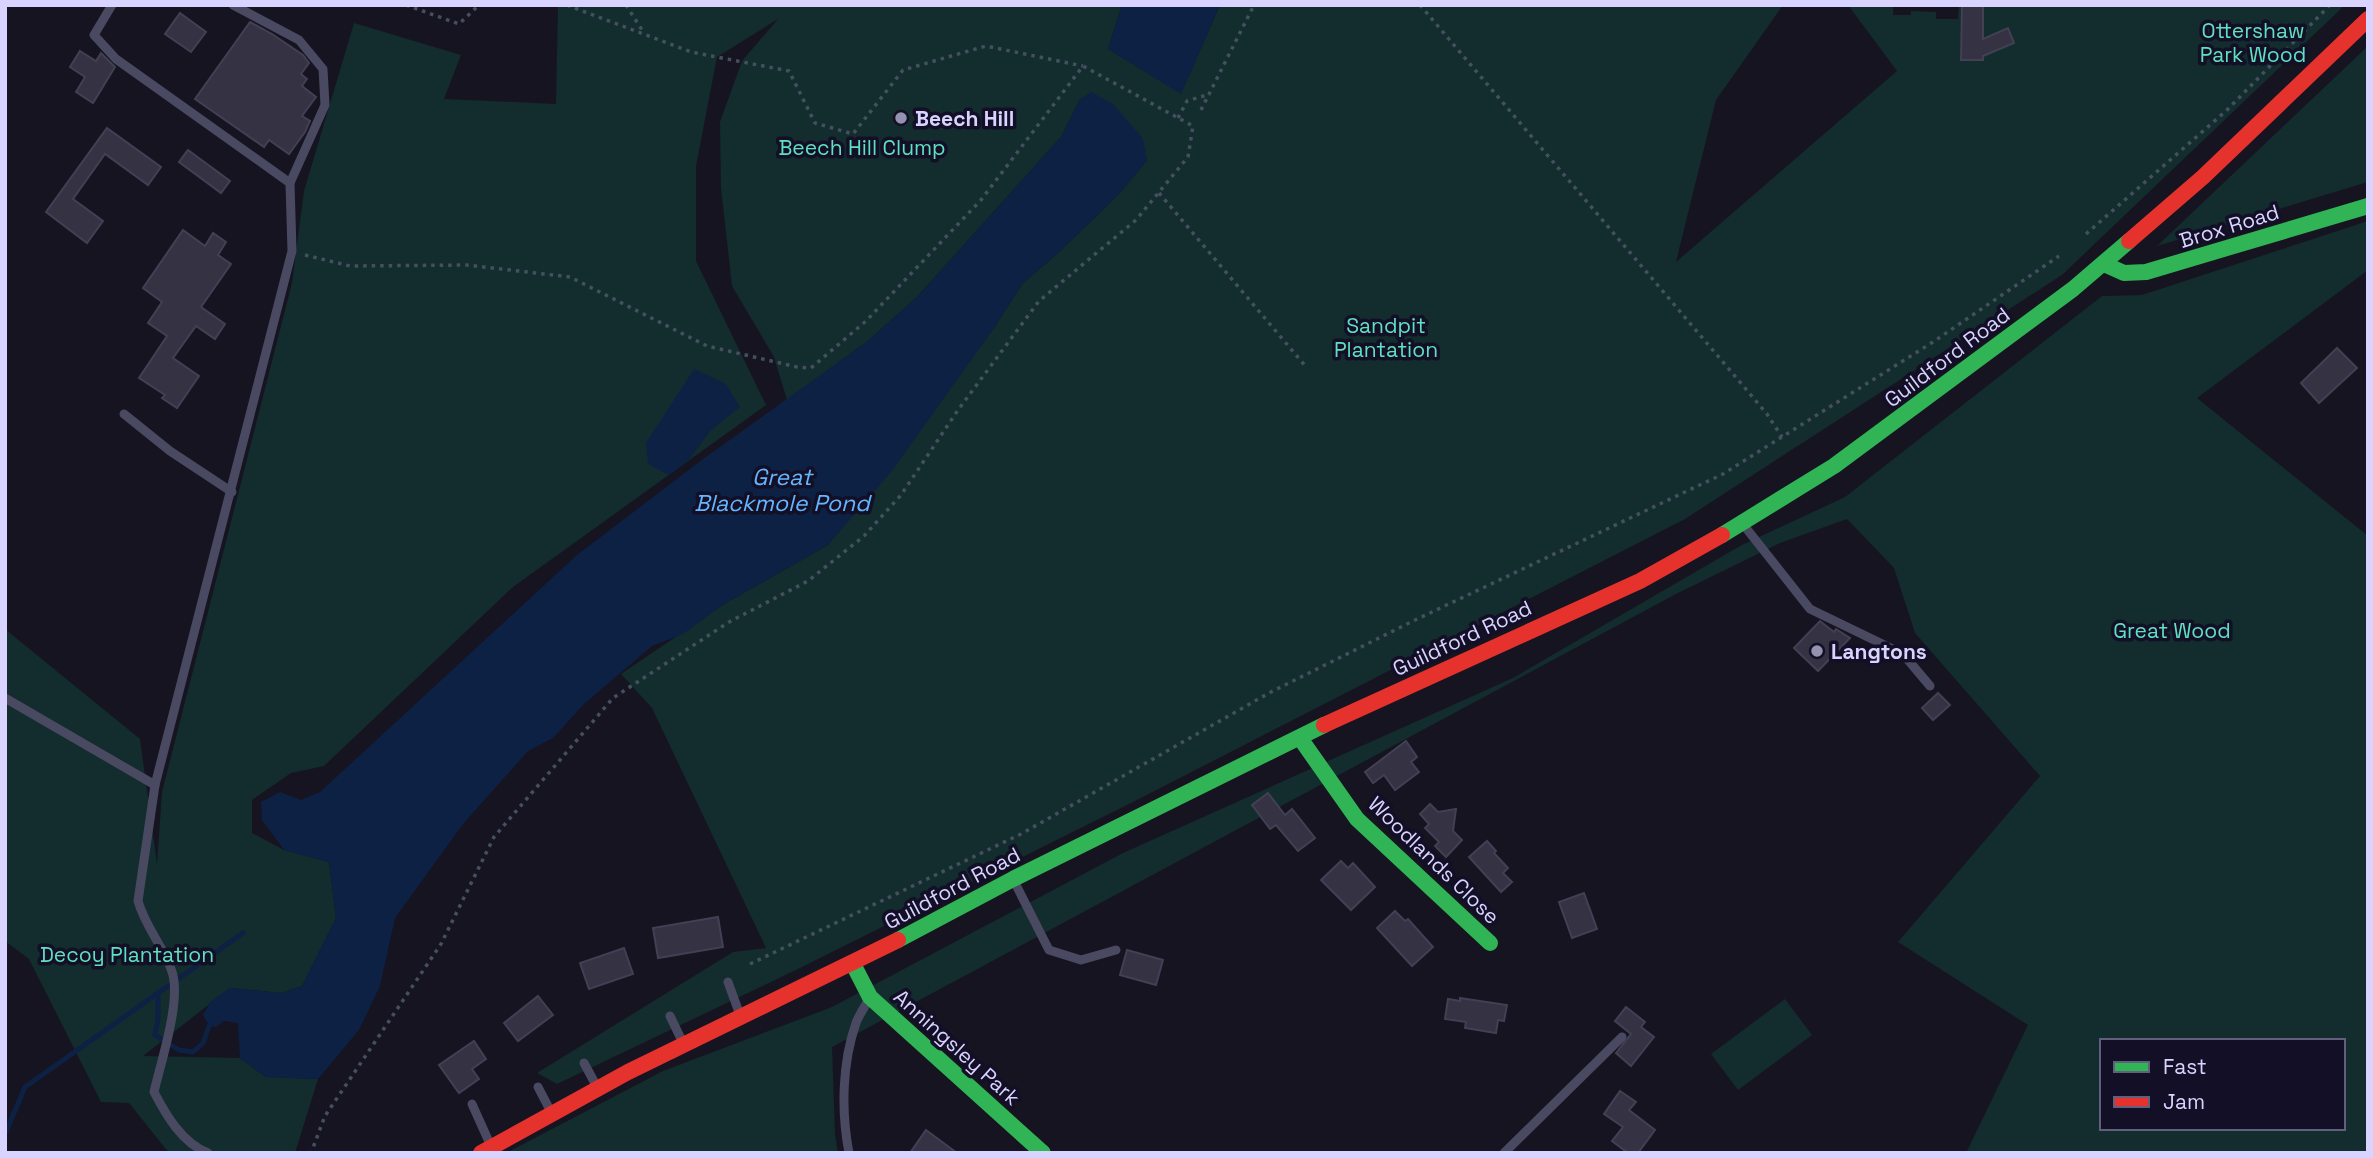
<svg xmlns="http://www.w3.org/2000/svg" width="2373" height="1158" font-family="'Space Grotesk',sans-serif">
	<style>
		.green { fill: #132c2d; fill-rule: evenodd }
		.water { fill: #0d2144 }
		.lines { fill: none; stroke-linecap: round; stroke-linejoin: round }
		.stream { stroke: #0d2144; stroke-width: 5 }
		.building { fill: #343243; stroke: #433f54; stroke-width: 2 }
		.path { stroke: #44505f; stroke-width: 3.5; stroke-dasharray: 3.5 5; stroke-linecap: butt }
		.lane { stroke: #4a4962; stroke-width: 9 }
		.fast { stroke: #30b455; stroke-width: 16 }
		.jam { stroke: #e5322d; stroke-width: 16 }
		.poi-dot { fill: #9591b1; stroke: #130f26; stroke-width: 2.5 }
		.labels { text-anchor: middle; dominant-baseline: central; stroke-width: 7; stroke-linejoin: round; paint-order: stroke }
		.park-label { font-size: 21px; fill: #5fe0c0; stroke: #130f26 }
		.poi-label { font-size: 21px; font-weight: bold; fill: #d9d4ff; stroke: #130f26; text-anchor: start }
		.street-label { font-size: 21px; fill: #d9d4ff; stroke: #130f26 }
		.water-label { font-size: 23px; font-style: italic; fill: #62b6ff; stroke: #130f26 }
	</style>
	<rect width="100%" height="100%" fill="#161421"/>
	<g class="green">
		<path d="M558 5H1122L1108 49 1181 93 1220 5H1783L1716 100 1676 262 1897 71 1848 5H1893V15H1911V11L1936 12V19H1958L1959 5H1967L1961 33V60H1982L1983 5H2345L2062 275 1685 519 1135 801 800 968 557 1084 537 1073 733 952 766 948 652 708 621 674 724 604 828 545 994 328 1022 284 1057 254 1119 194 1147 160 1080 99 1061 137 917 297 868 341 787 400 774 357 732 286 721 188 720 122 742 61 778 19 717 57 696 166V261L766 405 513 587 324 766 291 773 252 800V833L284 850 329 862 336 918 302 986 281 993 230 988 143 1056 240 1058 266 1077 318 1079 295 1153H169L129 1103 101 1102 29 959 5 941V629L140 739 157 864 162 792 292 283 304 191 354 23 461 55 444 99 556 104Z"/>
		<path d="M2368 46V182L2157 246Z"/>
		<path d="M2368 221V270L2197 398 2368 536V1153H1966L2028 1025 1898 942 2040 776 1915 633 1894 568 1847 519 1780 543 1676 594 832 1047 835 1134 838 1153H506L663 1071 832 1007 1123 853 1513 678 1740 546 1845 497 2102 296 2142 295ZM2102 1041H2343V1128H2102Z"/>
		<path d="M1785 999 1812 1035 1738 1090 1711 1054Z"/>
	</g>
	<g class="water">
		<path d="M1122 5H1220L1181 94 1108 49Z"/>
		<path d="M1091 92 1113 104 1143 139 1147 160 1119 194 1057 254 1022 284 994 328 891 472 828 545 724 604 683 634 652 646 584 704 553 738 528 751 463 824 395 918 380 986 359 1030 318 1079 266 1077 240 1058 238 1023 224 1021 216 1027 209 1026 203 1015 211 1001 230 988 281 993 302 986 336 918 329 862 284 850 262 820 261 802 280 792 301 800 320 792 577 555 703 459 868 341 917 297 1061 137 1080 99Z"/>
		<path d="M694 369 726 384 740 407 710 431 689 460 669 475 648 464 646 443Z"/>
	</g>
	<g class="lines">
		<g class="stream">
			<path d="M158 993V1019L155 1035 179 1050 193 1052 203 1043 209 1026"/>
			<path d="M5 1134 25 1087 243 933"/>
		</g>
	</g>
	<g class="building">
		<path d="M1962 5H1983V39L2008 28 2014 43 1983 56V60H1961Z"/>
		<path d="M180 13 206 32 191 52 165 34Z"/>
		<path d="M250 22 272 34 303 55 309 63 301 74 307 79 302 86 316 97 302 116 310 121 305 132 289 154 269 140 264 147 195 99Z"/>
		<path d="M80 51 96 61 101 53 115 67 93 103 76 92 85 77 70 67Z"/>
		<path d="M107 128 161 167 148 185 105 154 73 199 103 221 87 243 46 212Z"/>
		<path d="M188 150 230 181 221 193 179 162Z"/>
		<path d="M183 230 205 246 213 233 226 242 218 255 231 264 201 307 225 324 215 339 196 326 173 358 199 376 177 408 162 398 165 395 139 378 167 336 148 323 162 302 143 288Z"/>
		<path d="M2337 348 2357 368 2319 403 2301 383Z"/>
		<path d="M1820 621 1834 632 1836 629 1850 638 1818 671 1794 648Z"/>
		<path d="M1938 693 1950 705 1933 720 1922 708Z"/>
		<path d="M1406 741 1417 757 1411 762 1419 772 1395 790 1384 775 1373 783 1365 772Z"/>
		<path d="M1268 793 1285 815 1292 809 1315 838 1298 851 1276 825 1270 829 1252 805Z"/>
		<path d="M1430 804 1438 812 1456 809 1453 831 1462 840 1446 857 1435 846 1439 842 1425 828 1429 824 1420 814Z"/>
		<path d="M1487 841 1496 851 1494 853 1508 868 1503 873 1512 882 1501 892 1469 857Z"/>
		<path d="M1341 861 1348 868 1353 863 1375 887 1351 910 1321 880Z"/>
		<path d="M1584 893 1597 929 1572 938 1559 902Z"/>
		<path d="M1395 911 1405 921 1408 919 1433 947 1412 966 1377 928Z"/>
		<path d="M718 917 723 947 658 958 653 928Z"/>
		<path d="M624 948 633 974 589 989 580 963Z"/>
		<path d="M1127 950 1163 960 1156 985 1120 975Z"/>
		<path d="M538 996 553 1015 518 1041 504 1023Z"/>
		<path d="M1460 998 1507 1005 1504 1021 1498 1020 1496 1033 1465 1028 1466 1022 1445 1019 1448 999 1460 1001Z"/>
		<path d="M1626 1007 1645 1022 1641 1027 1654 1037 1631 1066 1616 1053 1631 1034 1615 1021Z"/>
		<path d="M474 1041 486 1059 472 1069 479 1079 459 1093 439 1065Z"/>
		<path d="M1620 1091 1636 1102 1629 1110 1655 1130 1638 1153H1628L1612 1141 1623 1127 1604 1114Z"/>
		<path d="M926 1130 957 1153H910Z"/>
	</g>
	<g class="lines">
		<g class="path">
			<path d="M406 5 459 24 479 5"/>
			<path d="M567 5 691 52 789 71 815 123 853 134 903 70 986 46 1083 66"/>
			<path d="M626 5 644 33"/>
			<path d="M1420 5 1767 414 1782 437"/>
			<path d="M1201 110 1254 5"/>
			<path d="M1178 118 1187 101 1210 94"/>
			<path d="M1159 193 1307 368"/>
			<path d="M2086 234 2227 110 2330 5"/>
			<path d="M305 255 350 266 467 265 570 277 707 346 797 367 811 368 866 321 981 200 1083 66 1193 126 1188 157 1136 220 1039 301 958 410 901 495 864 536 808 581 729 622 613 698 494 837 441 944 325 1116 311 1153"/>
			<path d="M750 964 1021 834 1269 693 1413 621 1723 474 1933 342 2059 256"/>
		</g>
		<g class="lane">
			<path d="M112 5 94 35 116 59 290 183"/>
			<path d="M124 414 170 451 232 492"/>
			<path d="M1746 528 1810 609 1903 654 1930 686"/>
			<path d="M5 698 155 785"/>
			<path d="M1014 881 1049 950 1081 960 1116 950"/>
			<path d="M728 982 740 1015"/>
			<path d="M670 1016 683 1043"/>
			<path d="M584 1063 597 1087"/>
			<path d="M538 1087 551 1112"/>
			<path d="M472 1104 490 1144"/>
			<path d="M208 1153C182 1143 166 1115 154 1092 161 1061 183 997 171 969 162 945 145 926 138 901L155 785 292 251 290 183 325 105 323 69 299 40 233 5"/>
			<path d="M849 1153C841 1111 842 1063 856 1023 859 1015 865 1006 869 999"/>
			<path d="M1504 1153 1622 1037"/>
		</g>
		<g class="fast">
			<path d="M2104 264 2124 273 2146 272 2368 206"/>
			<path d="M1722 535 1834 466 2073 289 2129 241"/>
			<path d="M1300 738 1357 819 1490 943"/>
			<path d="M898 940 1013 879 1324 725"/>
			<path d="M853 964 870 997 1043 1153"/>
		</g>
		<g class="jam">
			<path d="M2129 241 2203 177 2368 19"/>
			<path d="M1324 725 1640 581 1722 535"/>
			<path d="M481 1153 628 1072 898 940"/>
		</g>
	</g>
	<g class="poi-dot">
		<circle cx="901" cy="118" r="7"/>
		<circle cx="1817" cy="651" r="7"/>
	</g>
	<g class="labels">
		<g class="park-label">
			<text x="2253" y="30">Ottershaw<tspan x="2253" dy="24">Park Wood</tspan></text>
			<text x="862" y="147">Beech Hill Clump</text>
			<text x="1386" y="325">Sandpit<tspan x="1386" dy="24">Plantation</tspan></text>
			<text x="2172" y="630">Great Wood</text>
			<text x="127" y="954">Decoy Plantation</text>
		</g>
		<g class="poi-label">
			<text x="915" y="118">Beech Hill</text>
			<text x="1831" y="651">Langtons</text>
		</g>
		<g class="street-label">
			<text transform="translate(2229 226) rotate(-17)">Brox Road</text>
			<text transform="translate(1947 357) rotate(-37)">Guildford Road</text>
			<text transform="translate(1462 638) rotate(-25)">Guildford Road</text>
			<text transform="translate(1434 860) rotate(44)">Woodlands Close</text>
			<text transform="translate(952 888) rotate(-28)">Guildford Road</text>
			<text transform="translate(957 1047) rotate(42)">Anningsley Park</text>
		</g>
		<g class="water-label">
			<text x="782" y="477">Great<tspan x="782" dy="26">Blackmole Pond</tspan></text>
		</g>
	</g>
	<rect width="2373" height="1158" fill="none" stroke="#d9d4ff" stroke-width="14"/>
	<rect x="2100" y="1039" width="245" height="91" fill="#130f26" stroke="#625e7d" stroke-width="2"/>
	<rect x="2114" y="1062" width="35" height="10" fill="#30b455" stroke="#625e7d" stroke-width="2"/>
	<text x="2163" y="1074" font-size="21" fill="#d9d4ff">Fast</text>
	<rect x="2114" y="1097" width="35" height="10" fill="#e5322d" stroke="#625e7d" stroke-width="2"/>
	<text x="2163" y="1109" font-size="21" fill="#d9d4ff">Jam</text>
</svg>
